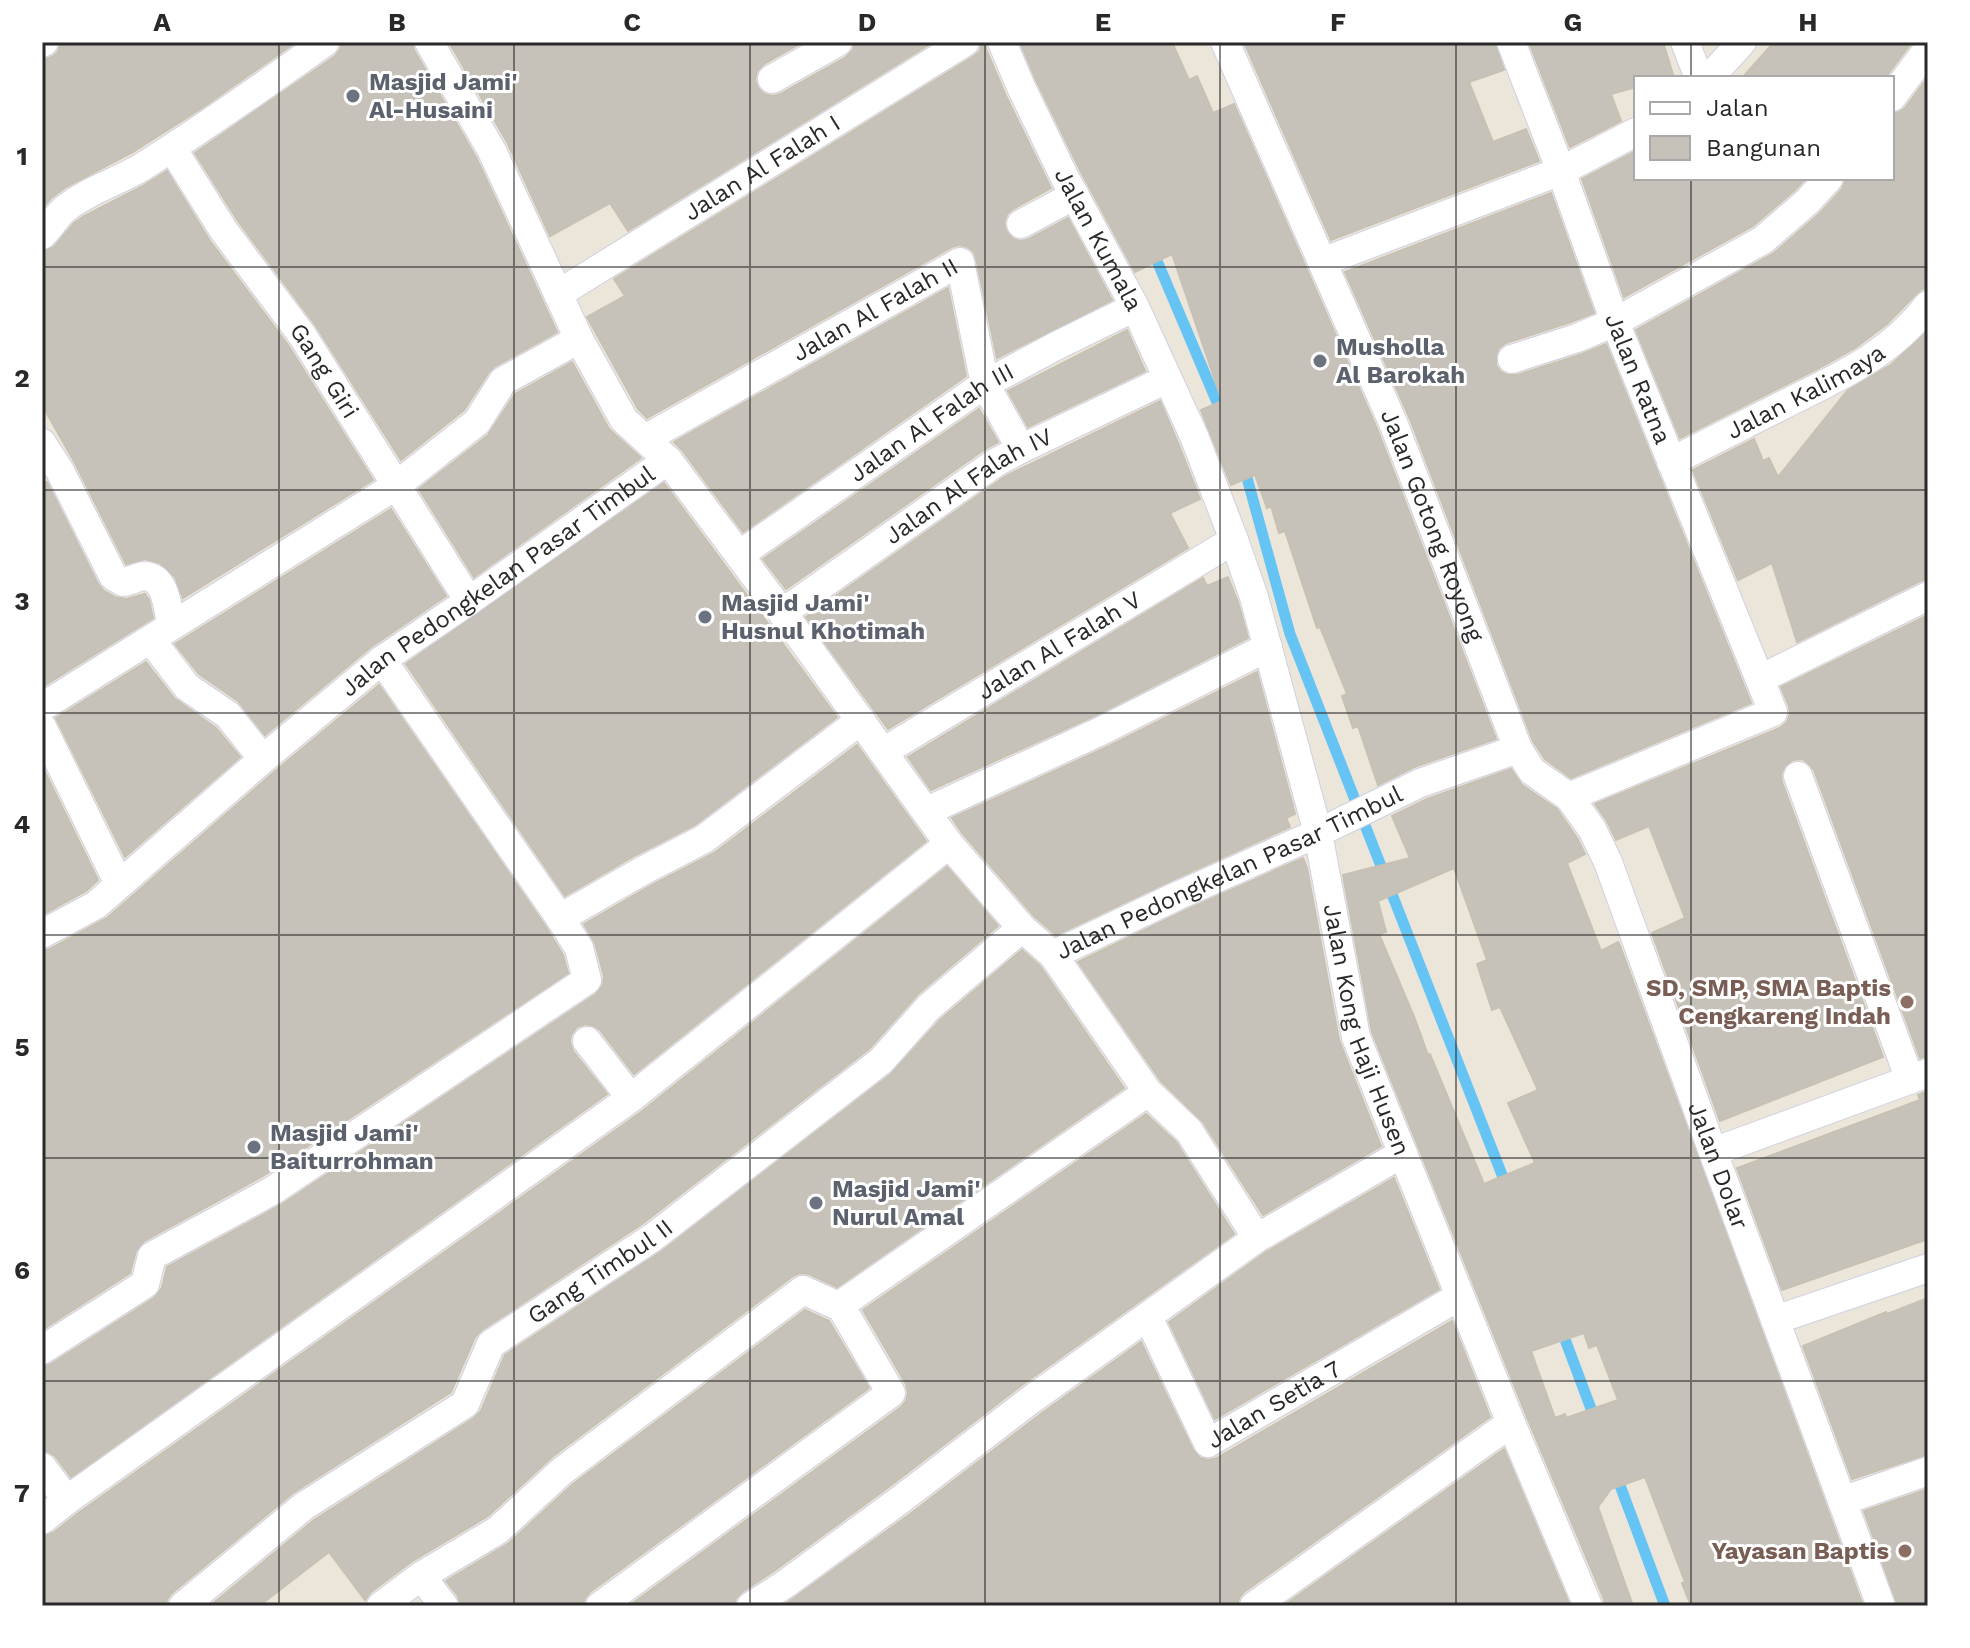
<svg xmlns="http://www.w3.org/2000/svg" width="1970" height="1648" font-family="'Work Sans',sans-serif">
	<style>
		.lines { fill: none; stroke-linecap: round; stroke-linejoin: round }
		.stream { stroke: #66c4f4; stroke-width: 11 }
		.building { fill: #c7c2b9; stroke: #c7c1b3; stroke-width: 2; fill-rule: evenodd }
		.minor-casing { stroke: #cfd1e3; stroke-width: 30 }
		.minor { stroke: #fff; stroke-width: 28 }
		.grid { fill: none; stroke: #292929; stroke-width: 2; stroke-opacity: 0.55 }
		.worship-dot { fill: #6b7280; stroke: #fff; stroke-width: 3 }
		.education-dot { fill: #8d6e63; stroke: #fff; stroke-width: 3 }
		.labels { text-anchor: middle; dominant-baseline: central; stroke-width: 6; stroke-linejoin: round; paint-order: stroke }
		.worship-label { font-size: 24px; font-weight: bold; fill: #5b616d; stroke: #fff; text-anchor: start }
		.street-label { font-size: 24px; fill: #292929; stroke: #fff }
		.education-label { font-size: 24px; font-weight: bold; fill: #785e54; stroke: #fff; text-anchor: end }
		.neatline { fill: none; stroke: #292929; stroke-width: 3 }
		.grid-label { font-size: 26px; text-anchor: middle; font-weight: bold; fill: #292929 }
	</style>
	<rect width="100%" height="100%" fill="#ece5d9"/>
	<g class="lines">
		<g class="stream">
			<path d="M1152 249 1222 414"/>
			<path d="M1244 467 1290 634 1508 1190"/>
			<path d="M1560 1326 1596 1422"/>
			<path d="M1615 1472 1665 1606"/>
		</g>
	</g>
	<g class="building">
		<path d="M61 42H296L202 108 133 152 66 187 51 198 42 209V60L52 57 58 52Z"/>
		<path d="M342 42H412L414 50 477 159 557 332 494 367 489 372 464 410 401 460 316 326 238 221 195 153 335 56 340 50Z"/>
		<path d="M449 42H803L764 64 757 71 755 80 758 88 764 94 773 96 780 94 846 57 853 50 855 42H933L628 231 610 203 550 236 507 142Z"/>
		<path d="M982 42H985L986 49 1005 94 1051 188 1013 209 1007 214 1004 223 1006 231 1013 239 1021 241 1029 239 1068 218 1112 300 997 358 976 258 974 252 968 247 959 245 952 247 647 418 638 409 587 317 625 296 614 279 974 56 980 51Z"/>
		<path d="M1020 42H1172L1189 80 1197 76 1213 113 1234 104 1378 431 1496 739 1414 767 1378 785 1358 726 1353 728 1342 696 1347 694 1320 627 1317 628 1285 531 1279 533 1271 506 1267 508 1255 475 1231 485 1201 410 1222 401 1172 254 1135 272 1080 170 1036 80Z"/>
		<path d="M1244 42H1494L1504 70 1469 82 1493 142 1526 129 1539 161 1331 240Z"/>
		<path d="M1529 42H1663L1674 78H1636V87L1611 94 1621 121 1570 147Z"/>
		<path d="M1774 42H1912L1885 78H1742Z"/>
		<path d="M1928 77V288L1922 289 1916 294 1887 324 1855 348 1819 368 1680 438 1636 330 1774 253 1820 213 1842 189 1846 178H1892V114L1899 112 1905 108Z"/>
		<path d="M1636 151V178H1806L1795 190 1753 226 1624 297 1582 179Z"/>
		<path d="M167 171 210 241 288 345 373 480 183 598 175 577 160 563 145 559 126 564 75 463 42 405V252L54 247 74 223 84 216 141 187Z"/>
		<path d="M1551 193 1594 313 1571 322 1506 343 1499 348 1496 355V365L1501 372 1508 375H1517L1582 354 1606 344 1751 703 1571 778 1545 759 1533 741 1410 419 1345 272Z"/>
		<path d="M948 288 966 376 743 532 682 450 674 442Z"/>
		<path d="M1127 330 1145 371 1028 427 1008 391Z"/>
		<path d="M1928 331V579L1920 581 1797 642 1772 563 1738 580 1693 470 1754 439 1763 461 1769 458 1778 477 1847 391 1892 364Z"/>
		<path d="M572 362 609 429 641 458 474 577 419 489 488 435 515 394Z"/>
		<path d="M1160 401 1178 443 1200 499 1170 513 1188 548 888 729 806 617 1004 477Z"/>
		<path d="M979 409 998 442 985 449 786 589 763 559Z"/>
		<path d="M47 482 98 584 104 591 115 597 126 599 145 594 149 600 153 618 42 687V485Z"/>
		<path d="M664 483 837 717 695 825 636 855 565 896 406 664Z"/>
		<path d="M391 509 446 596 371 647 265 735 238 701 199 674 175 644Z"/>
		<path d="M1228 577 1238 602 1248 638 1094 716 931 790 908 757 1203 578 1207 586Z"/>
		<path d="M1928 615V1056L1920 1058 1814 770 1808 763 1802 759 1793 760 1785 766 1781 774 1782 782 1883 1057 1720 1121 1652 933 1685 918 1649 826 1616 840 1607 821 1595 804 1780 728 1787 722 1790 714 1789 706 1781 687Z"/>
		<path d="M146 662 174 698 216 728 240 757 125 857 56 718Z"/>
		<path d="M1257 672 1295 814 1286 818 1290 827 1170 881 1056 935 1034 916 962 833 952 818 1109 746Z"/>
		<path d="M379 685 546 927 563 955 568 973 263 1176 144 1241 136 1251 130 1273 42 1330V951L50 949 107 918 274 772Z"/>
		<path d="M857 745 926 841 634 1074 600 1030 594 1026 586 1024 577 1027 571 1035 570 1042 573 1051 607 1094 71 1477 55 1456 49 1452 42 1450V1367L51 1364 154 1298 162 1288 167 1267 281 1205 596 994 603 985 604 976 595 943 584 924 652 885 714 853Z"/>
		<path d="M42 766 98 880 86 891 42 915Z"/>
		<path d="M1511 769 1522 785 1557 809 1577 838 1585 854 1567 863 1601 951 1618 942 1620 946 1863 1606H1691L1682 1583 1685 1582 1645 1477 1611 1489 1598 1507 1633 1606H1605L1604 1599 1527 1417 1372 1032 1343 875 1410 858 1392 816 1427 799ZM1454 868 1487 960 1477 964 1492 1010 1500 1007 1538 1090 1508 1103 1535 1163 1484 1184 1430 1054 1428 1055 1415 1019 1379 934 1386 932 1378 901ZM1584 1333 1589 1348 1597 1345 1618 1400 1566 1418 1565 1414 1555 1418 1531 1351Z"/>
		<path d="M1303 858 1307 868 1339 1040 1381 1146 1263 1215 1203 1122 1161 1081 1078 962 1184 911Z"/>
		<path d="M947 867 998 926 918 994 869 1049 642 1224 482 1330 475 1337 451 1392 293 1493 172 1593 167 1599 166 1606H42V1537L53 1533 77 1514 641 1112Z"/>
		<path d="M1022 950 1040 966 1124 1088 837 1287 809 1274 800 1273 793 1276 552 1457 488 1516 411 1562 371 1592 365 1600 329 1552 259 1606H210L314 1520 474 1418 481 1411 505 1355 662 1251 891 1074 941 1019Z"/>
		<path d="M1928 1091V1239L1782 1290 1737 1168 1920 1100 1918 1095Z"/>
		<path d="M1146 1114 1176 1142 1234 1234 1022 1385 890 1486 774 1571 742 1592 736 1598 734 1606H629L901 1407 906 1401 908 1393 906 1384 863 1310Z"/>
		<path d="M1394 1178 1439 1289 1215 1419 1169 1322 1266 1252Z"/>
		<path d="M1928 1298V1454L1852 1479 1803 1346 1886 1312 1887 1314Z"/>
		<path d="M805 1310 829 1321 869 1388 590 1592 585 1598 583 1606H461L458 1596 446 1581 509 1543 573 1484Z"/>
		<path d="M1452 1321 1490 1417 1244 1592 1239 1598 1237 1606H783L910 1514 1042 1413 1141 1342 1193 1450 1200 1458 1208 1460 1217 1458Z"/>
		<path d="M1504 1449 1570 1606H1283Z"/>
		<path d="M1928 1489V1606H1898L1864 1511Z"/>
	</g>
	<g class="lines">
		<g class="minor-casing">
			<g id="minor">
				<path id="s1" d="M429 42 492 151 579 339 624 420 668 460 804 642 949 844 1022 928 1053 955 1177 896 1318 833 1420 783 1518 749"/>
				<path id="s2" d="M1002 42 1021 87 1065 178 1135 307 1194 436 1234 540 1254 597 1318 833 1356 1037 1511 1423 1588 1606"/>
				<path id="s3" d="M1225 42 1394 425 1518 749 1532 771 1569 797 1592 829 1608 862 1713 1152 1881 1606"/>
				<path id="s4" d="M1511 42 1561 171 1615 322 1773 712 1569 797"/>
				<path d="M1685 42 1699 78"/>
				<path d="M42 43 44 42"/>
				<path d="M1709 78 1742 42"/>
				<path d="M772 79 838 42"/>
				<path d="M1892 97 1928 49"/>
				<path id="s5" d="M172 148 224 231 302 335 469 601"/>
				<path d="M1021 224 1075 195"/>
				<path d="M42 235C51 227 56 216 66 208 89 190 117 182 142 167 204 128 265 85 325 42"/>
				<path d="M1322 262 1561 171 1636 132"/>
				<path id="s6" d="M558 294 965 42"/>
				<path d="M1512 359 1577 338 1615 322 1763 240 1807 202 1829 178"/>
				<path id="s7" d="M645 439 960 262 985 384 1021 449"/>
				<path d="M42 443 60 471 113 576 123 582C130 581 137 577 143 576 166 575 168 609 171 625"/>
				<path id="s8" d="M1671 462C1709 442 1748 423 1787 403 1841 376 1891 354 1928 305"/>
				<path id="s9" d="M739 555 985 384 1056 346 1135 307"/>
				<path id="s10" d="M782 613 995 463 1021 449 1167 379"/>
				<path d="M151 640 187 687 228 715 263 759"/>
				<path d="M1760 679 1928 596"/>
				<path d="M42 707 397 485 477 422 503 381 579 339"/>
				<path d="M42 727 119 884"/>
				<path id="s11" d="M883 752 1234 540"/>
				<path d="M1798 776 1910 1080"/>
				<path d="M927 811 1101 731 1268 647"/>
				<path d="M560 918 644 870 704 839 861 720"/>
				<path id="s12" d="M42 934 96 905 263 759 382 660 469 601 668 460"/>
				<path d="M1053 955 1148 1092 1189 1131 1257 1238"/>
				<path d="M587 1041 631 1098"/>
				<path d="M1713 1152 1928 1073"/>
				<path d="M840 1305 1148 1092"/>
				<path id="s13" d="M1148 1317 1208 1443 1460 1296"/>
				<path d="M1775 1320 1928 1268"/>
				<path d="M42 1350 145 1284 152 1256 272 1191 587 980 579 948 560 918 382 660"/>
				<path d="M42 1467 67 1500"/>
				<path d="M1842 1501 1928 1471"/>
				<path d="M42 1520 67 1500 631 1098 949 844"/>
				<path d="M421 1576 444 1606"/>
				<path id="s14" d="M183 1606 304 1506 465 1404 491 1344 652 1238 881 1061 929 1007 1022 928"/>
				<path d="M381 1606 421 1576 498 1530 562 1471 803 1290 836 1305H840L891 1393 600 1606"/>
				<path d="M751 1606 784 1585 900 1500 1032 1399 1257 1238 1403 1153"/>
				<path d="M1254 1606 1511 1423"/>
			</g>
		</g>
		<use href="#minor" class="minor"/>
	</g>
	<path class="grid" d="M279 42V1606M514 42V1606M750 42V1606M985 42V1606M1220 42V1606M1456 42V1606M1691 42V78M1691 178V1606M42 267H1928M42 490H1928M42 713H1928M42 935H1928M42 1158H1928M42 1381H1928"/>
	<g class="worship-dot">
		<circle cx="353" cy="96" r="8"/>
		<circle cx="1320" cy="361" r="8"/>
		<circle cx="705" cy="617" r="8"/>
		<circle cx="254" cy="1147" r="8"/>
		<circle cx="816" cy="1203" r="8"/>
	</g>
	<g class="education-dot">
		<circle cx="1907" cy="1002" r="8"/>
		<circle cx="1905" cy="1551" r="8"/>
	</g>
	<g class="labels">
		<g class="worship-label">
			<text x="369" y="82">Masjid Jami'<tspan x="369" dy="28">Al-Husaini</tspan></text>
			<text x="1336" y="347">Musholla<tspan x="1336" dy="28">Al Barokah</tspan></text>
			<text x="721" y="603">Masjid Jami'<tspan x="721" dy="28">Husnul Khotimah</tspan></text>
			<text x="270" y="1133">Masjid Jami'<tspan x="270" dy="28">Baiturrohman</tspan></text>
			<text x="832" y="1189">Masjid Jami'<tspan x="832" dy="28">Nurul Amal</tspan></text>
		</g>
		<g class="street-label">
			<text stroke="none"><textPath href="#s6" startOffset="240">Jalan Al Falah I</textPath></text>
			<text stroke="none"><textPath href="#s2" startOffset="220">Jalan Kumala</textPath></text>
			<text stroke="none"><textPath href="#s7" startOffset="264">Jalan Al Falah II</textPath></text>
			<text stroke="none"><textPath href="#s5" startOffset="270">Gang Giri</textPath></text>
			<text stroke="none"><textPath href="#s4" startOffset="360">Jalan Ratna</textPath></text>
			<text stroke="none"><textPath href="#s8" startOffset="152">Jalan Kalimaya</textPath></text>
			<text stroke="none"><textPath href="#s9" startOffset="234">Jalan Al Falah III</textPath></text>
			<text stroke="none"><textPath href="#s10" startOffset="226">Jalan Al Falah IV</textPath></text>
			<text stroke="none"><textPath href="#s3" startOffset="526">Jalan Gotong Royong</textPath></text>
			<text stroke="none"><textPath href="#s12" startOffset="578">Jalan Pedongkelan Pasar Timbul</textPath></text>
			<text stroke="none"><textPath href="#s11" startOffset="206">Jalan Al Falah V</textPath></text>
			<text stroke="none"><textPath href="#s1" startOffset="1308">Jalan Pedongkelan Pasar Timbul</textPath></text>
			<text stroke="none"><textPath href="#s2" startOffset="1058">Jalan Kong Haji Husen</textPath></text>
			<text stroke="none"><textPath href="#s3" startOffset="1236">Jalan Dolar</textPath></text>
			<text stroke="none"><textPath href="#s14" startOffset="544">Gang Timbul II</textPath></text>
			<text stroke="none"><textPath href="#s13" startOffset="216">Jalan Setia 7</textPath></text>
		</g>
		<g class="education-label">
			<text x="1891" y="988">SD, SMP, SMA Baptis<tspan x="1891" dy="28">Cengkareng Indah</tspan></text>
			<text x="1889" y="1551">Yayasan Baptis</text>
		</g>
	</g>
	<rect width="1970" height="1648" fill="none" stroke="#ffffff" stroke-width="88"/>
	<rect x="1634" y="76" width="260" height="104" fill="#ffffff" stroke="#a9a9a9" stroke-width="2"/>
	<rect x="1650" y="102" width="40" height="12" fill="#ffffff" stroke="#a9a9a9" stroke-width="2"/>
	<text x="1706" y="116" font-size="24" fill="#292929">Jalan</text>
	<rect x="1650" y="136" width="40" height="24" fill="#c7c2b9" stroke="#a9a9a9" stroke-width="2"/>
	<text x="1706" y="156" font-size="24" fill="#292929">Bangunan</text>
	<rect x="44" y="44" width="1882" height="1560" class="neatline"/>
	<g class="grid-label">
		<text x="162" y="31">A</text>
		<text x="397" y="31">B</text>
		<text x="632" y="31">C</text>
		<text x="867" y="31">D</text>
		<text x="1103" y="31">E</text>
		<text x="1338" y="31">F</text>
		<text x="1573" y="31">G</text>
		<text x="1808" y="31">H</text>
		<text x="22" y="165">1</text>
		<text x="22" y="387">2</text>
		<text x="22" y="610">3</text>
		<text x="22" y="833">4</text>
		<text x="22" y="1056">5</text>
		<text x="22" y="1279">6</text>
		<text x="22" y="1502">7</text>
	</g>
</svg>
